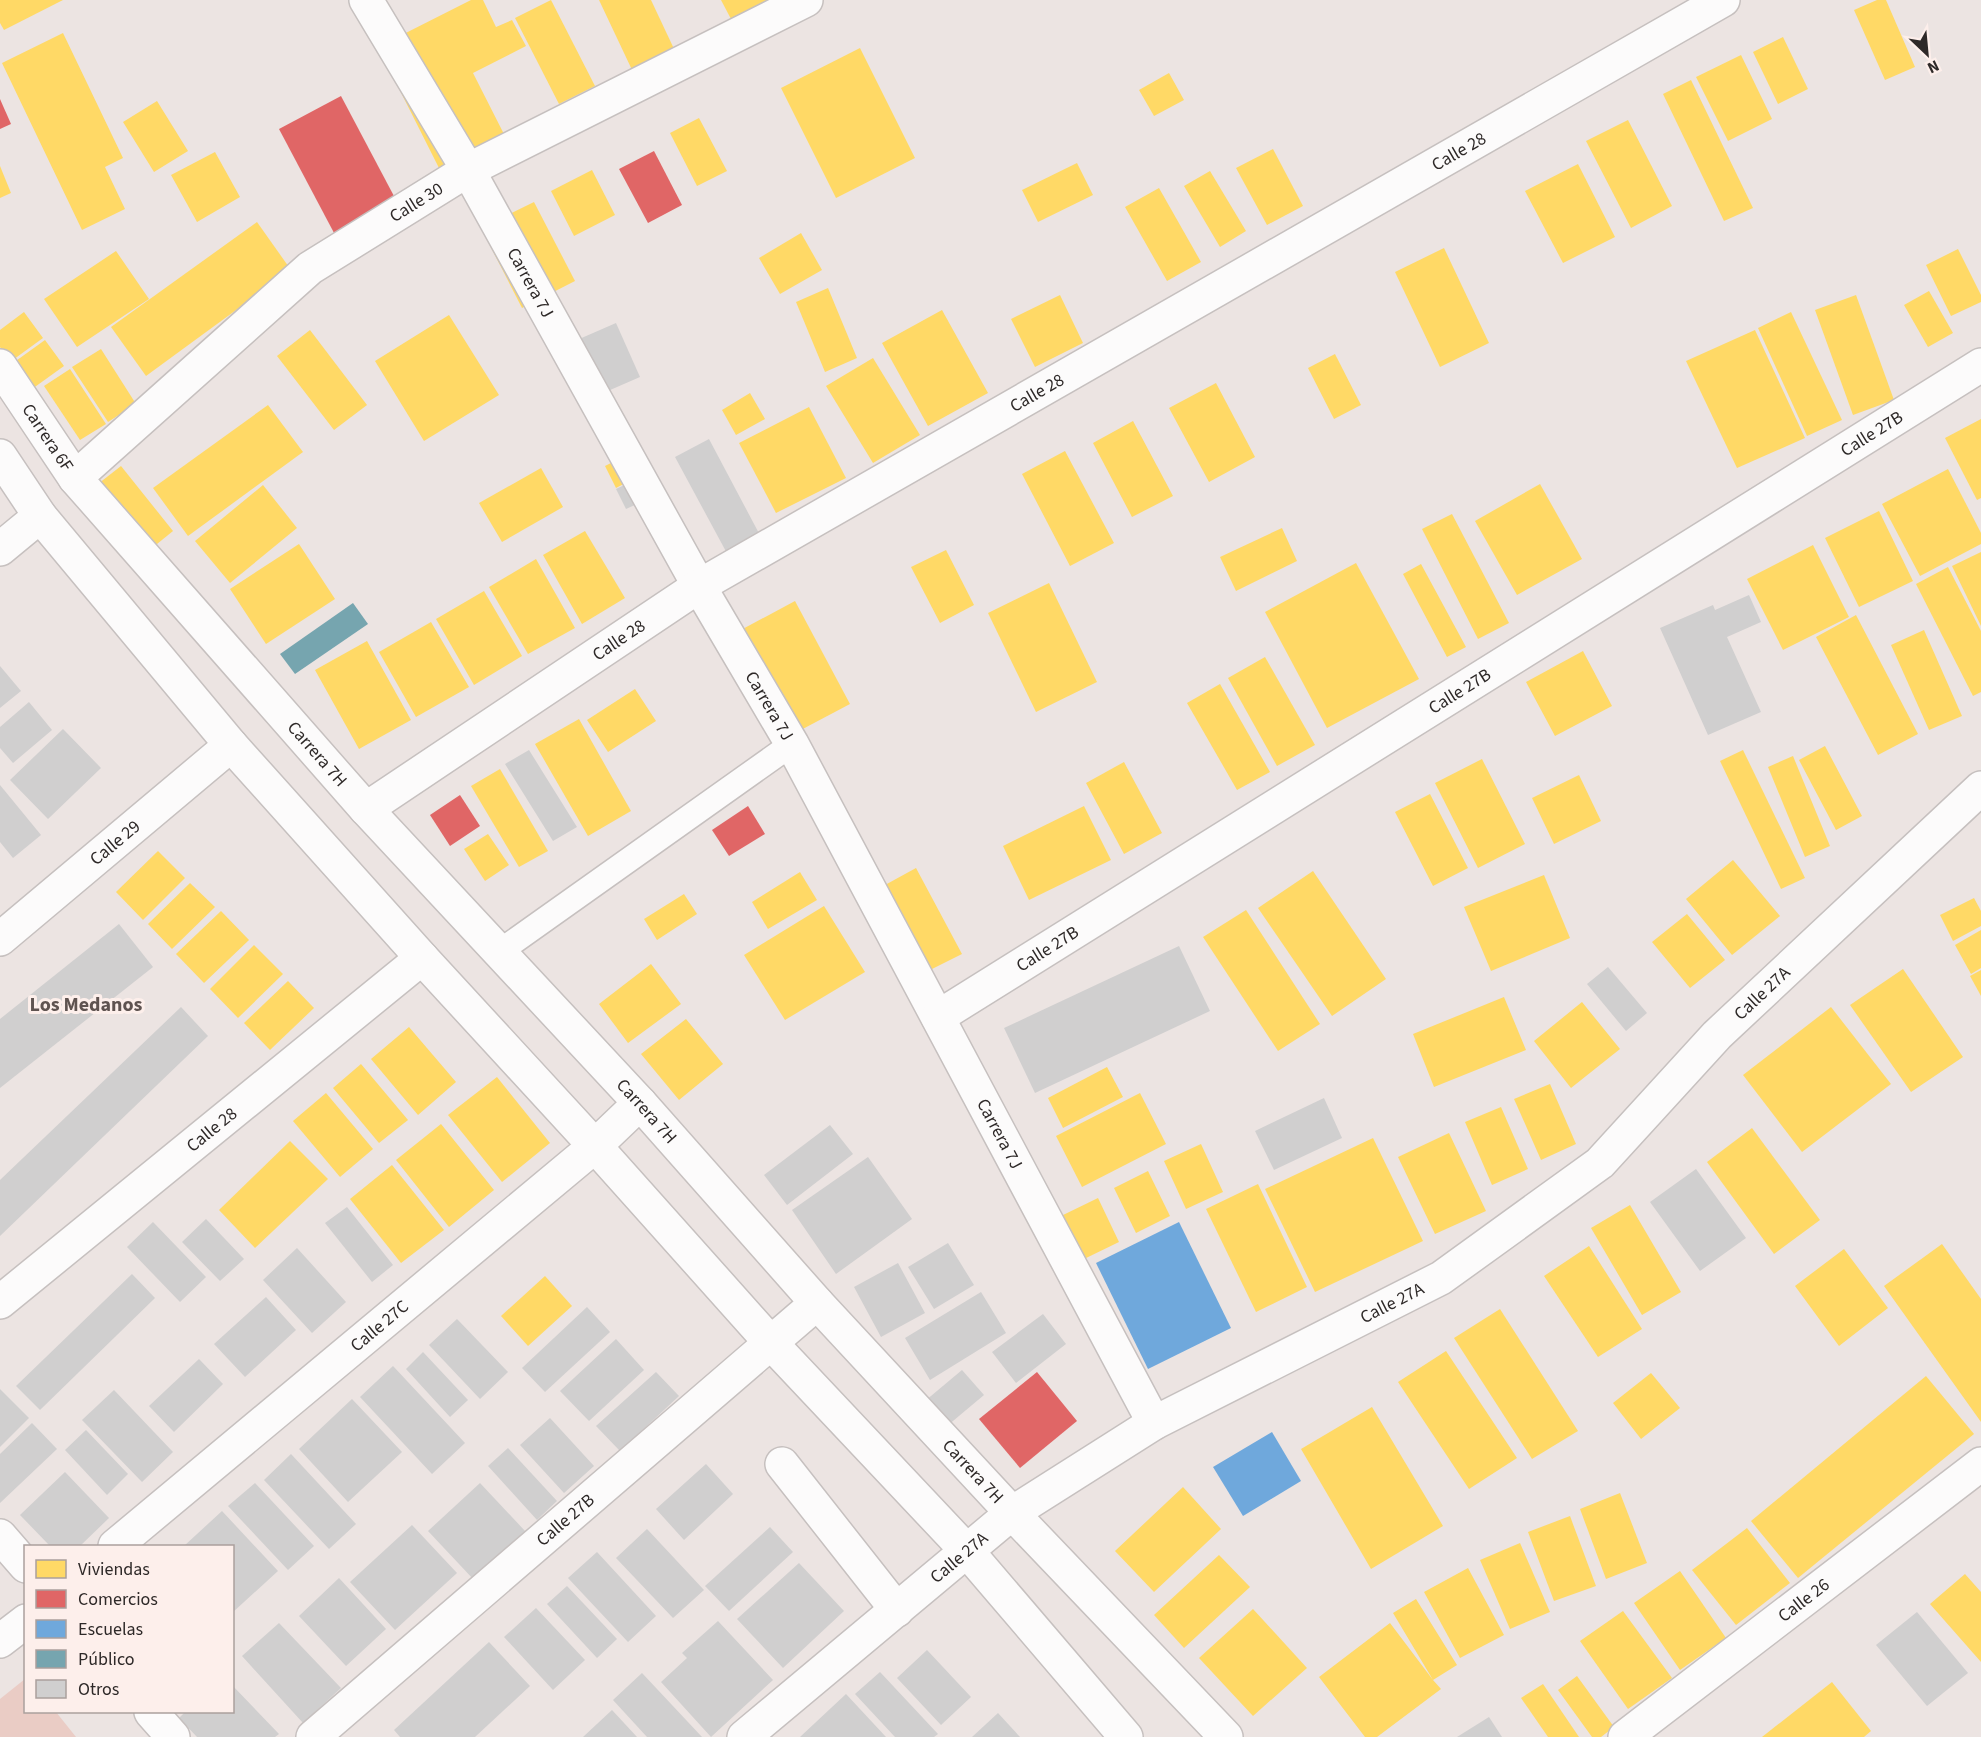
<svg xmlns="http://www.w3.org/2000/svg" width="1981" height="1737" font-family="'Source Sans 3',sans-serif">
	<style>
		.green { fill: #eaccc5 }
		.homes { fill: #ffd966 }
		.shops { fill: #e06666 }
		.schools { fill: #6fa8dc }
		.public { fill: #76a5af }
		.building { fill: #d0cfcf }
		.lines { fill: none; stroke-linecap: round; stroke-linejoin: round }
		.service-casing { stroke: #c6c0bf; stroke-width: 27 }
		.minor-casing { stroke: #c6c0bf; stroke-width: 36 }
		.tertiary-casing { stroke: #c6c0bf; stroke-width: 36 }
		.service { stroke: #fcfbfb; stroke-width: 24 }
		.minor { stroke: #fcfbfb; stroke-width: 33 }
		.tertiary { stroke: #fcfbfb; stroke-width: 33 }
		.labels { text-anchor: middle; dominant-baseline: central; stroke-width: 6; stroke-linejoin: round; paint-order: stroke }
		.street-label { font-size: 18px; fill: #2e2928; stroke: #fdefeb }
		.neighbourhood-label { font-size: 20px; font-weight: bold; fill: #5f5350; stroke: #fdefeb }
	</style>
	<rect width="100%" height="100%" fill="#ece4e2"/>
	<path class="green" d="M25 1679 26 1712H56L76 1737H0V1699Z"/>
	<g class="homes">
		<path d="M0 0H63L4 30 0 23Z"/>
		<path d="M471 0H483L496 27 512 20 526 46 473 73 509 144 440 170 378 47Z"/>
		<path d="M551 0 595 86 559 104 515 18Z"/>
		<path d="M599 0H651L675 51 633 72Z"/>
		<path d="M721 0H770L731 19Z"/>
		<path d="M1877 0H1886L1915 67 1885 80 1854 10Z"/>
		<path d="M63 33 123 158 105 167 125 209 82 230 2 63Z"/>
		<path d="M1783 37 1808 89 1778 104 1753 52Z"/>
		<path d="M860 48 915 158 836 198 781 88Z"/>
		<path d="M1741 55 1772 119 1728 141 1696 77Z"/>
		<path d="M1169 73 1184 100 1154 116 1139 90Z"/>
		<path d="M1691 80 1753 208 1724 221 1663 94Z"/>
		<path d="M157 101 188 151 154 172 123 122Z"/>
		<path d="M699 118 727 171 697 186 670 133Z"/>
		<path d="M1628 120 1672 206 1631 228 1586 141Z"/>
		<path d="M1273 149 1303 206 1267 225 1236 168Z"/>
		<path d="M215 152 240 197 197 222 171 175Z"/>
		<path d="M1077 163 1093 195 1038 222 1022 190Z"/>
		<path d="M1578 164 1615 237 1563 263 1525 191Z"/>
		<path d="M0 166 11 193 0 198Z"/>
		<path d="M592 170 615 215 574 236 551 191Z"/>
		<path d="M1210 171 1246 231 1220 247 1184 186Z"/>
		<path d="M1159 188 1201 262 1167 281 1125 207Z"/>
		<path d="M534 202 575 281 522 308 481 228Z"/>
		<path d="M257 222 291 270 146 376 111 327Z"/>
		<path d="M801 233 822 270 780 294 759 258Z"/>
		<path d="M1444 248 1489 343 1440 367 1395 272Z"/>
		<path d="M1958 249 1981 295V302L1951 316 1926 265Z"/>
		<path d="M116 251 149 299 77 347 44 299Z"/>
		<path d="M828 288 857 358 825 372 796 302Z"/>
		<path d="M1929 291 1953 333 1928 347 1904 305Z"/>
		<path d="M1060 295 1083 343 1035 367 1011 319Z"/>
		<path d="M1856 295 1894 400 1853 415 1815 310Z"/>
		<path d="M942 310 988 393 928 426 882 343Z"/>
		<path d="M24 312 43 338 10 362 0 347V330Z"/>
		<path d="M1791 312 1842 420 1807 436 1758 328Z"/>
		<path d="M449 315 499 395 424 441 375 361Z"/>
		<path d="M310 330 367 405 334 430 277 356Z"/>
		<path d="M1755 330 1805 438 1737 468 1686 361Z"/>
		<path d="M45 340 64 366 32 389 13 363Z"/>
		<path d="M101 349 136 404 108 422 72 367Z"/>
		<path d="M1335 354 1361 405 1334 419 1308 368Z"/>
		<path d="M873 358 920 435 873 463 826 386Z"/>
		<path d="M70 369 106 424 80 440 44 386Z"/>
		<path d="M1216 383 1255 457 1209 482 1169 408Z"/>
		<path d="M750 393 765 419 736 435 722 410Z"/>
		<path d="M268 405 303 452 188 536 153 488Z"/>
		<path d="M809 407 846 478 776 513 739 443Z"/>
		<path d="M1981 419V498L1977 500 1945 438Z"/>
		<path d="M1133 421 1173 496 1132 517 1093 443Z"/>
		<path d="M1065 451 1114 543 1070 566 1022 474Z"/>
		<path d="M629 454 639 476 616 488 605 466Z"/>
		<path d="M121 466 173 531 141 557 89 491Z"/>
		<path d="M541 468 563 507 502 542 479 503Z"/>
		<path d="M1948 469 1981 533V544L1920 576 1882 504Z"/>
		<path d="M1540 484 1582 559 1517 595 1475 521Z"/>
		<path d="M263 485 297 528 230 583 195 541Z"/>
		<path d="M1879 511 1913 581 1859 607 1825 538Z"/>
		<path d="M1452 514 1509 623 1478 639 1422 529Z"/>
		<path d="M1282 528 1297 561 1236 591 1220 557Z"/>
		<path d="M585 531 625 598 582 624 543 555Z"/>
		<path d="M299 544 335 599 266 644 230 589Z"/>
		<path d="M1813 545 1849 617 1783 650 1747 579Z"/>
		<path d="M946 550 974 605 940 623 911 567Z"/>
		<path d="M1981 552V626L1952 566Z"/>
		<path d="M536 559 575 628 528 654 489 587Z"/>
		<path d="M1356 563 1419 679 1327 728 1265 612Z"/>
		<path d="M1421 564 1466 647 1447 657 1403 574Z"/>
		<path d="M1948 567 1981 631V692L1973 696 1916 584Z"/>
		<path d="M1049 583 1097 682 1036 712 988 613Z"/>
		<path d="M484 591 522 656 474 685 436 619Z"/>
		<path d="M795 601 850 704 780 741 726 638Z"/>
		<path d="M1856 615 1918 734 1878 755 1816 637Z"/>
		<path d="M431 622 469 687 416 717 379 652Z"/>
		<path d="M1924 630 1962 716 1929 730 1891 645Z"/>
		<path d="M367 641 411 720 359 749 315 670Z"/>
		<path d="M1583 651 1612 706 1555 736 1526 682Z"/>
		<path d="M1265 657 1315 745 1277 766 1228 678Z"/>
		<path d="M1220 684 1270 772 1237 790 1187 703Z"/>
		<path d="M635 689 656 721 608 752 587 720Z"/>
		<path d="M579 719 631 811 588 836 535 744Z"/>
		<path d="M1825 746 1862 816 1836 830 1799 760Z"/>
		<path d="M1743 750 1805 878 1781 889 1720 761Z"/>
		<path d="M1793 756 1830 846 1805 857 1768 767Z"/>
		<path d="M1482 759 1525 844 1478 868 1435 783Z"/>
		<path d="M1124 762 1162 833 1124 854 1086 783Z"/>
		<path d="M500 769 548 851 519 867 471 786Z"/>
		<path d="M1579 775 1601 821 1554 844 1532 798Z"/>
		<path d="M1430 794 1468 868 1433 886 1395 812Z"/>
		<path d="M1084 806 1111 860 1029 900 1003 846Z"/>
		<path d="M488 834 509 865 485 881 464 849Z"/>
		<path d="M158 851 185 878 143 920 116 892Z"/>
		<path d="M1733 860 1780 916 1732 955 1686 899Z"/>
		<path d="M916 868 962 954 930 970 885 885Z"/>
		<path d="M1313 871 1386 979 1332 1016 1258 908Z"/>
		<path d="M800 872 817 900 768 929 752 902Z"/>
		<path d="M1544 875 1570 938 1491 971 1464 907Z"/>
		<path d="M190 883 215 907 172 949 148 924Z"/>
		<path d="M684 894 697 914 657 940 644 919Z"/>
		<path d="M1974 898 1981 911V926L1953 941 1940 915Z"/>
		<path d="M824 906 865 972 785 1020 744 955Z"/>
		<path d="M1246 910 1320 1024 1278 1051 1203 937Z"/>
		<path d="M221 911 249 940 204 983 176 954Z"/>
		<path d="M1687 914 1725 960 1690 988 1652 942Z"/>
		<path d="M1981 930V968L1971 974 1955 945Z"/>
		<path d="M254 945 283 974 238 1018 210 989Z"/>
		<path d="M651 964 681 1004 628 1043 599 1004Z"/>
		<path d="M1903 969 1963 1057 1911 1092 1850 1005Z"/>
		<path d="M1981 970V996L1970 976Z"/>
		<path d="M288 981 314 1008 270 1050 244 1023Z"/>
		<path d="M1504 997 1526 1050 1434 1087 1413 1034Z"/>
		<path d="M1582 1002 1620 1049 1571 1088 1534 1041Z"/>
		<path d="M1831 1007 1891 1084 1802 1152 1743 1075Z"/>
		<path d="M686 1019 723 1064 679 1100 641 1054Z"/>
		<path d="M409 1027 456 1082 418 1115 371 1059Z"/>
		<path d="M361 1064 408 1120 379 1143 333 1088Z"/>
		<path d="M1107 1067 1123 1097 1063 1128 1048 1098Z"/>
		<path d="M497 1077 550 1143 502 1182 448 1115Z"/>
		<path d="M1550 1084 1576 1144 1541 1160 1514 1099Z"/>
		<path d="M326 1093 373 1149 340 1177 293 1121Z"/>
		<path d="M1140 1093 1166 1144 1082 1187 1056 1136Z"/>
		<path d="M1501 1107 1528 1169 1492 1185 1465 1122Z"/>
		<path d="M441 1124 494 1190 449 1227 396 1160Z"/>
		<path d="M1752 1128 1820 1220 1774 1254 1707 1162Z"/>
		<path d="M1449 1133 1486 1211 1435 1234 1398 1157Z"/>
		<path d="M1373 1138 1423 1241 1315 1292 1265 1189Z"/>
		<path d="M290 1141 328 1179 255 1248 219 1210Z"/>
		<path d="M1201 1144 1223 1192 1186 1209 1164 1161Z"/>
		<path d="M392 1165 444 1230 401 1263 350 1199Z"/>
		<path d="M1148 1171 1170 1216 1136 1233 1114 1188Z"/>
		<path d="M1258 1184 1307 1287 1256 1312 1206 1209Z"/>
		<path d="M1098 1198 1119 1242 1082 1260 1061 1216Z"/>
		<path d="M1630 1205 1681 1292 1642 1315 1591 1228Z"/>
		<path d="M1942 1244 1981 1299V1422L1884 1286Z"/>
		<path d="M1589 1246 1642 1329 1598 1357 1544 1276Z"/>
		<path d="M1844 1249 1888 1308 1839 1346 1795 1286Z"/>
		<path d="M545 1276 572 1306 528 1346 501 1316Z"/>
		<path d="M1500 1309 1578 1431 1532 1459 1454 1338Z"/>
		<path d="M1446 1351 1517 1458 1469 1489 1398 1382Z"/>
		<path d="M1651 1373 1680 1408 1641 1439 1613 1403Z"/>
		<path d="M1926 1376 1974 1434 1798 1578 1751 1521Z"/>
		<path d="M1372 1407 1443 1526 1371 1569 1301 1449Z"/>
		<path d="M1183 1487 1221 1529 1154 1592 1115 1551Z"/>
		<path d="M1620 1493 1647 1563 1606 1579 1580 1509Z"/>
		<path d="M1570 1516 1596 1586 1554 1601 1528 1532Z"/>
		<path d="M1747 1528 1790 1583 1736 1625 1692 1570Z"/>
		<path d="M1520 1543 1550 1612 1510 1629 1480 1560Z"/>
		<path d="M1219 1555 1250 1587 1184 1648 1154 1615Z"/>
		<path d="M1468 1568 1504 1635 1460 1658 1424 1592Z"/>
		<path d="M1680 1571 1726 1638 1680 1670 1634 1603Z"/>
		<path d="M1965 1574 1981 1592V1662L1930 1604Z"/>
		<path d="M1416 1599 1457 1665 1433 1680 1441 1689 1377 1737H1365L1319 1677 1390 1623 1433 1680 1393 1613Z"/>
		<path d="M1253 1609 1307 1668 1253 1716 1199 1658Z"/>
		<path d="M1623 1611 1672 1678 1628 1709 1580 1641Z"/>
		<path d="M1577 1676 1614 1727 1601 1737H1592L1558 1690Z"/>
		<path d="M1832 1682 1871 1731 1864 1737H1762Z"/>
		<path d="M1543 1684 1579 1737H1548L1521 1698Z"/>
	</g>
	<g class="shops">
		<path d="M341 96 404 215 342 248 279 129Z"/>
		<path d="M0 99 11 124 0 129Z"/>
		<path d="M654 151 682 205 648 223 619 169Z"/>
		<path d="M460 795 480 826 450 846 430 815Z"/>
		<path d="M748 806 765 834 729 856 712 830Z"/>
		<path d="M1037 1372 1077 1421 1020 1468 979 1419Z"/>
	</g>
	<g class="schools">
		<path d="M1179 1222 1231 1328 1148 1369 1096 1263Z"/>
		<path d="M1272 1432 1301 1481 1243 1516 1213 1467Z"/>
	</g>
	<path class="public" d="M353 603 368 624 295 674 280 654Z"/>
	<g class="building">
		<path d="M616 323 640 377 578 404 554 350Z"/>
		<path d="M709 439 762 539 729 557 675 457Z"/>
		<path d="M641 477 650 498 626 509 616 489Z"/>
		<path d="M1749 595 1761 622 1727 637 1761 712 1708 735 1660 628 1713 605 1715 610Z"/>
		<path d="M0 666 21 691 0 708Z"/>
		<path d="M29 702 52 730 13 763 0 748V727Z"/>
		<path d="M63 729 101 768 48 819 10 780Z"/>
		<path d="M529 750 577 827 553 841 505 764Z"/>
		<path d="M0 785 41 835 13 858 0 842Z"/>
		<path d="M119 924 153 967 0 1088V1019Z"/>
		<path d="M1179 946 1210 1011 1035 1093 1004 1028Z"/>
		<path d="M1608 967 1647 1013 1626 1031 1587 984Z"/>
		<path d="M181 1007 208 1036 0 1236V1180Z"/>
		<path d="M1324 1098 1342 1138 1274 1170 1255 1131Z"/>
		<path d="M830 1125 853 1154 787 1205 764 1175Z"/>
		<path d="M868 1157 912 1219 836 1274 792 1210Z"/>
		<path d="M1696 1169 1746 1238 1700 1271 1650 1202Z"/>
		<path d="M347 1207 393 1265 372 1282 325 1223Z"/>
		<path d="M206 1219 244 1259 220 1281 182 1242Z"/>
		<path d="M153 1222 206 1277 180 1302 127 1247Z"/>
		<path d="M948 1243 974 1285 934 1309 908 1267Z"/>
		<path d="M297 1248 346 1302 312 1333 263 1280Z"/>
		<path d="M898 1263 925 1313 881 1337 854 1287Z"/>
		<path d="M132 1274 155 1298 40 1410 16 1386Z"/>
		<path d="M981 1292 1006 1333 930 1380 905 1338Z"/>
		<path d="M266 1297 296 1330 245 1377 214 1344Z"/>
		<path d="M587 1307 610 1332 545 1392 522 1368Z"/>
		<path d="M1043 1314 1066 1344 1016 1383 992 1352Z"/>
		<path d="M457 1319 508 1372 480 1399 429 1345Z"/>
		<path d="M616 1339 644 1370 589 1421 560 1391Z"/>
		<path d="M423 1352 468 1400 450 1417 406 1369Z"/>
		<path d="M199 1359 223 1384 174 1432 149 1406Z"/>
		<path d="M393 1366 465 1443 432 1474 360 1397Z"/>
		<path d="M962 1370 984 1395 947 1426 925 1401Z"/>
		<path d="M656 1372 679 1396 620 1451 596 1426Z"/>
		<path d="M0 1389 29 1418 0 1447Z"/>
		<path d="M114 1390 173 1452 142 1482 82 1420Z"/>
		<path d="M352 1399 402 1452 348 1502 299 1449Z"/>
		<path d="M550 1418 594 1466 564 1493 520 1445Z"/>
		<path d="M32 1423 57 1449 0 1503V1454Z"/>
		<path d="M86 1430 128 1474 107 1495 65 1450Z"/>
		<path d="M508 1448 557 1501 537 1520 488 1466Z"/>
		<path d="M291 1454 356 1524 329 1549 264 1480Z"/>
		<path d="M706 1464 733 1494 684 1540 656 1509Z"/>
		<path d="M65 1472 109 1518 80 1546H50L20 1515Z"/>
		<path d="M255 1483 314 1546 288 1570 228 1506Z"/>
		<path d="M480 1483 526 1532 474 1580 428 1531Z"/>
		<path d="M222 1511 278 1571 232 1613V1546H184Z"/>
		<path d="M412 1525 457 1573 395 1630 350 1582Z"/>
		<path d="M770 1527 793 1552 729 1611 705 1586Z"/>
		<path d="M647 1529 704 1590 673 1618 616 1558Z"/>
		<path d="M597 1552 656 1616 628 1642 568 1578Z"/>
		<path d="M799 1563 844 1611 783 1668 737 1619Z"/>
		<path d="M339 1578 386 1629 346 1666 299 1616Z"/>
		<path d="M567 1586 617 1639 597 1658 547 1604Z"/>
		<path d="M536 1608 585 1660 553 1690 504 1637Z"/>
		<path d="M1917 1612 1968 1673 1927 1706 1876 1645Z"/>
		<path d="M718 1621 773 1680 711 1737 661 1682 687 1658 682 1653Z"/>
		<path d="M279 1623 341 1688 303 1723 242 1656Z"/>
		<path d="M489 1642 530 1686 475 1737H400L394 1730Z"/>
		<path d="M927 1650 971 1697 941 1725 897 1678Z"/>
		<path d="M880 1672 938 1734 934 1737H895L855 1694Z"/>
		<path d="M642 1673 702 1737H647L613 1700Z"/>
		<path d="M232 1685 279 1734 275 1737H197L179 1718 185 1712H232Z"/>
		<path d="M846 1694 886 1737H800Z"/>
		<path d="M612 1710 637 1737H583Z"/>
		<path d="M998 1713 1020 1737H972Z"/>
		<path d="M1489 1717 1502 1737H1457Z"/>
	</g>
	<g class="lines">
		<g class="service-casing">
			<path id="service" d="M499 952 792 744"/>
		</g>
		<g class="minor-casing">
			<g id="minor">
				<path id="s1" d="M366 0 468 170 699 586 792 744 1154 1423"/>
				<path id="s2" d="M75 478 310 268 468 170 806 0"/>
				<path d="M0 549 40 516"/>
				<path id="s3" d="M366 809 699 586 1723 0"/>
				<path id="s4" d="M0 939 231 745"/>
				<path id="s5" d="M938 1017 1981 365"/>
				<path id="s6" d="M0 1302 422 958"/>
				<path d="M782 1464 897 1610"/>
				<path d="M0 1536 26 1566"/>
				<path id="s7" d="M115 1546 595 1146 640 1103"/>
				<path d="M0 1641 26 1621"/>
				<path d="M151 1712 173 1737"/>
				<path id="s8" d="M313 1737 817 1303"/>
				<path id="s9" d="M744 1737 1012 1513 1154 1423 1441 1278 1600 1163 1717 1035 1981 788"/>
				<path id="s10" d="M1625 1737 1981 1464"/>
			</g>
		</g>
		<g class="tertiary-casing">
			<g id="tertiary">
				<path id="s11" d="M0 366 75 478 366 809 640 1103 817 1303 1012 1513 1226 1737"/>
				<path d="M0 456 40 516 231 745 422 958 595 1146 771 1343 967 1551 1126 1737"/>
			</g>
		</g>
		<use href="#service" class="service"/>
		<use href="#minor" class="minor"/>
		<use href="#tertiary" class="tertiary"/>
	</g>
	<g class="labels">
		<g class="street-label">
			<text stroke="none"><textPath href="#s3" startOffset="1276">Calle 28</textPath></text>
			<text stroke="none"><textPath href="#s2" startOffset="440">Calle 30</textPath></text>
			<text stroke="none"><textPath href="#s1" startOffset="327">Carrera 7J</textPath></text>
			<text stroke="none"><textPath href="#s3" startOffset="790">Calle 28</textPath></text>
			<text stroke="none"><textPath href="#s5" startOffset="1101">Calle 27B</textPath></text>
			<text stroke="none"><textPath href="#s11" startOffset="86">Carrera 6F</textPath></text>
			<text stroke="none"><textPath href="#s3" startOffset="304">Calle 28</textPath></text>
			<text stroke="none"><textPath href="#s5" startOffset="615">Calle 27B</textPath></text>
			<text stroke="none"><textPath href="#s1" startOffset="813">Carrera 7J</textPath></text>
			<text stroke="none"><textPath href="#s11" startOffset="502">Carrera 7H</textPath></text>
			<text stroke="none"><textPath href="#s4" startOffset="150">Calle 29</textPath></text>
			<text stroke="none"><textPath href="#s5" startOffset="129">Calle 27B</textPath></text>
			<text stroke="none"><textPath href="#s9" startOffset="1270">Calle 27A</textPath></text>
			<text stroke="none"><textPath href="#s11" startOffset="988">Carrera 7H</textPath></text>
			<text stroke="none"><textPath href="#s6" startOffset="273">Calle 28</textPath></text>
			<text stroke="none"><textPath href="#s1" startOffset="1299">Carrera 7J</textPath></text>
			<text stroke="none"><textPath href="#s9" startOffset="784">Calle 27A</textPath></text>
			<text stroke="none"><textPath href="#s7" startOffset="344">Calle 27C</textPath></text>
			<text stroke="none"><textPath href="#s11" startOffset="1474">Carrera 7H</textPath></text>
			<text stroke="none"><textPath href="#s8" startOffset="333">Calle 27B</textPath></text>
			<text stroke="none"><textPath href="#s9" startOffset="280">Calle 27A</textPath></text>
			<text stroke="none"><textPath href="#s10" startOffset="225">Calle 26</textPath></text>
		</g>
		<g class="neighbourhood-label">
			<text x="86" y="1005">Los Medanos</text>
		</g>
	</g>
	<rect x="24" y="1545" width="210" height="168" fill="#fdefeb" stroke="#aaa09d" stroke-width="1.5"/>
	<rect x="36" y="1560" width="30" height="18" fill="#ffd966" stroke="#aaa09d" stroke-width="1.5"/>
	<text x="78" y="1575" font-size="18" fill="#2e2928">Viviendas</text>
	<rect x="36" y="1590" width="30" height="18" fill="#e06666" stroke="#aaa09d" stroke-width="1.5"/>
	<text x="78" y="1605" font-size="18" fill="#2e2928">Comercios</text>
	<rect x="36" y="1620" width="30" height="18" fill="#6fa8dc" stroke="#aaa09d" stroke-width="1.5"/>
	<text x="78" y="1635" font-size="18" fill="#2e2928">Escuelas</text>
	<rect x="36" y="1650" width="30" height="18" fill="#76a5af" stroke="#aaa09d" stroke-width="1.5"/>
	<text x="78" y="1665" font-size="18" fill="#2e2928">Público</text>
	<rect x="36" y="1680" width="30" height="18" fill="#d0cfcf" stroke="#aaa09d" stroke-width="1.5"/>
	<text x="78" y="1695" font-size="18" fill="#2e2928">Otros</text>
	<g transform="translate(1927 54) rotate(154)" stroke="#fdefeb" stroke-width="4.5" paint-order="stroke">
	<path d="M0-4.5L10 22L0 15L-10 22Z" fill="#2e2928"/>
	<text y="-9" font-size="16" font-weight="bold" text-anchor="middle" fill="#2e2928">N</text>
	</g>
</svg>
